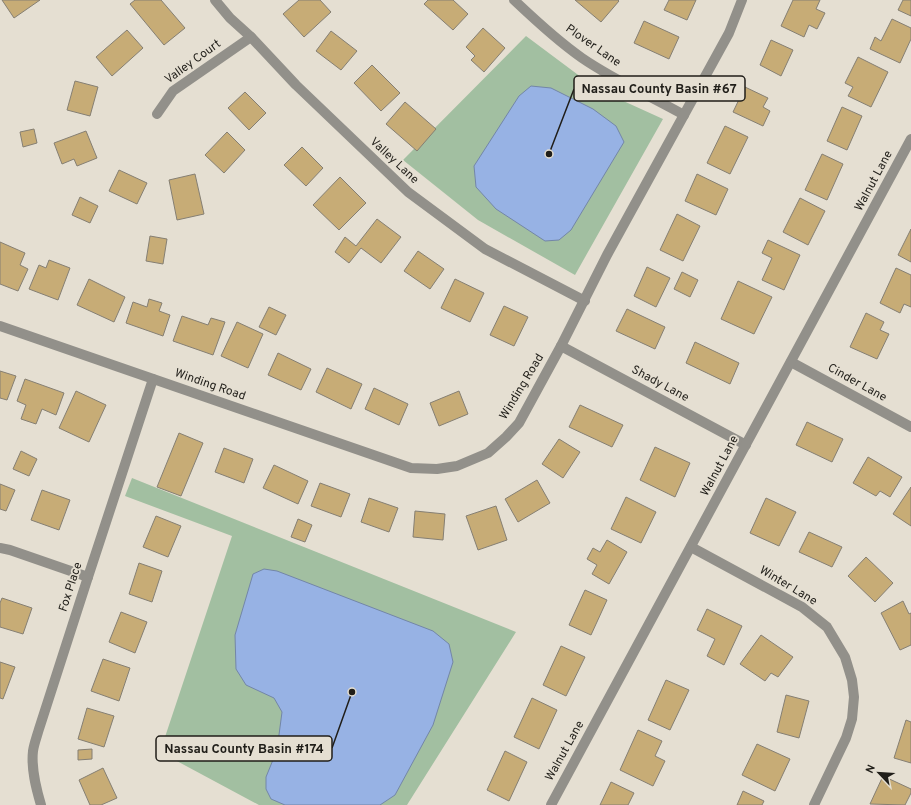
<svg xmlns="http://www.w3.org/2000/svg" width="911" height="805" font-family="Overpass,sans-serif">
	<style>
		.green { fill: #a2bfa1 }
		.water { fill: #97b2e4; stroke: #7386a7 }
		.building { fill: #c7ac76; stroke: #857f73 }
		.lines { fill: none; stroke-linecap: round; stroke-linejoin: round }
		.street { stroke: #92908a; stroke-width: 10 }
		.labels { text-anchor: middle; dominant-baseline: central; stroke-width: 3.5; stroke-linejoin: round; paint-order: stroke }
		.street-label { font-size: 12px; fill: #201e19; stroke: #e5dfd2 }
		.leader { fill: none; stroke: #201e19; stroke-width: 1.5 }
		.callout-dot { fill: #201e19; stroke: #e5dfd2; stroke-width: 1.5 }
		.callout { fill: #e5dfd2; stroke: #201e19; stroke-width: 1.5 }
		.callout-label { font-size: 13px; text-anchor: middle; font-weight: bold; fill: #201e19 }
	</style>
	<rect width="100%" height="100%" fill="#e5dfd2"/>
	<g class="green">
		<path d="M526 36 597 89 663 119 575 275 478 220 403 160Z"/>
		<path d="M132 478 516 632 407 805H259L160 752 232 536 125 496Z"/>
	</g>
	<g class="water">
		<path d="M531 86 551 88 593 109 616 126 624 142 571 230 559 240 545 241 496 209 476 187 474 166 519 96Z"/>
		<path d="M264 569 277 571 433 631 449 644 453 662 433 725 395 795 380 805H285L271 799 266 789V777L277 750 282 712 274 698 246 685 236 669 235 635 253 574Z"/>
	</g>
	<g class="building">
		<path d="M2 0H40L14 18Z"/>
		<path d="M135 0H161L185 28 164 45 130 4Z"/>
		<path d="M299 0H320L331 12 304 37 283 14Z"/>
		<path d="M428 0H453L468 14 453 30 424 4Z"/>
		<path d="M575 0H618L619 1 601 22Z"/>
		<path d="M669 0H696L687 20 664 10Z"/>
		<path d="M793 0H820L816 9 825 13 817 29 809 25 804 37 781 26Z"/>
		<path d="M903 0H911V16L898 10Z"/>
		<path d="M892 19 911 28V39L900 63 870 49 875 37 881 41Z"/>
		<path d="M644 21 679 37 669 59 634 43Z"/>
		<path d="M483 28 505 48 484 72 471 60 475 56 466 47Z"/>
		<path d="M127 30 143 48 112 76 96 57Z"/>
		<path d="M331 31 357 51 341 70 316 51Z"/>
		<path d="M771 40 793 50 781 76 760 65Z"/>
		<path d="M858 57 888 72 871 107 848 96 853 87 845 83Z"/>
		<path d="M372 65 400 93 381 111 354 83Z"/>
		<path d="M75 81 98 87 90 116 67 110Z"/>
		<path d="M745 87 768 98 763 107 770 111 763 126 733 112Z"/>
		<path d="M245 92 266 113 249 130 228 108Z"/>
		<path d="M405 102 436 129 417 151 386 124Z"/>
		<path d="M842 107 862 116 847 150 827 141Z"/>
		<path d="M725 126 748 137 730 174 707 163Z"/>
		<path d="M34 129 37 143 23 147 20 132Z"/>
		<path d="M86 131 97 158 77 166 74 159 62 164 54 143Z"/>
		<path d="M227 132 245 150 224 173 205 155Z"/>
		<path d="M302 147 323 168 306 186 284 165Z"/>
		<path d="M822 154 843 164 827 200 805 190Z"/>
		<path d="M119 170 147 183 137 204 109 191Z"/>
		<path d="M195 174 204 214 177 220 169 180Z"/>
		<path d="M697 174 728 189 716 215 685 201Z"/>
		<path d="M340 177 366 203 339 230 313 205Z"/>
		<path d="M80 197 98 206 90 223 72 215Z"/>
		<path d="M800 198 825 211 808 245 783 232Z"/>
		<path d="M677 214 700 226 683 261 660 250Z"/>
		<path d="M377 219 401 237 381 263 361 248 349 263 335 252 345 237 356 246Z"/>
		<path d="M911 229V262L898 255Z"/>
		<path d="M150 236 167 239 163 264 146 261Z"/>
		<path d="M768 240 800 255 784 290 762 280 772 258 762 253Z"/>
		<path d="M0 242 25 253 20 265 28 269 18 291 0 284Z"/>
		<path d="M418 251 444 269 430 289 404 271Z"/>
		<path d="M49 260 70 268 58 300 29 289 39 265 46 268Z"/>
		<path d="M647 267 670 278 656 307 634 296Z"/>
		<path d="M896 268 911 275V307L904 304 900 313 880 303Z"/>
		<path d="M682 272 698 280 690 297 674 289Z"/>
		<path d="M89 279 125 297 114 322 77 305Z"/>
		<path d="M455 279 484 293 470 322 441 308Z"/>
		<path d="M738 281 772 297 754 334 721 319Z"/>
		<path d="M149 299 162 303 159 311 170 315 163 336 126 323 133 302 147 307Z"/>
		<path d="M504 306 528 317 514 346 490 335Z"/>
		<path d="M269 307 286 315 276 335 259 327Z"/>
		<path d="M627 309 665 327 655 349 616 331Z"/>
		<path d="M866 313 884 322 880 330 889 334 877 359 850 347Z"/>
		<path d="M182 316 208 325 211 318 225 322 213 355 173 341Z"/>
		<path d="M237 322 263 334 248 368 221 356Z"/>
		<path d="M695 342 739 363 730 384 686 363Z"/>
		<path d="M278 353 311 369 301 390 268 375Z"/>
		<path d="M327 368 362 384 351 409 316 392Z"/>
		<path d="M0 371 16 376 7 400 0 398Z"/>
		<path d="M25 379 64 393 56 415 42 409 36 424 21 419 26 405 17 401Z"/>
		<path d="M374 388 408 404 399 425 365 409Z"/>
		<path d="M76 391 106 405 89 442 59 428Z"/>
		<path d="M459 391 468 414 439 426 430 403Z"/>
		<path d="M580 405 623 425 612 447 569 427Z"/>
		<path d="M807 422 843 439 832 462 796 445Z"/>
		<path d="M179 433 203 443 181 496 157 487Z"/>
		<path d="M559 439 580 452 563 478 542 464Z"/>
		<path d="M655 447 690 463 675 497 640 480Z"/>
		<path d="M224 448 253 459 244 483 215 472Z"/>
		<path d="M21 451 37 459 29 476 13 469Z"/>
		<path d="M868 457 902 477 890 497 880 491 876 496 853 483Z"/>
		<path d="M274 465 308 481 298 504 263 488Z"/>
		<path d="M537 480 550 503 518 522 505 499Z"/>
		<path d="M320 483 350 494 341 517 311 506Z"/>
		<path d="M0 484 15 490 6 511 0 509Z"/>
		<path d="M911 487V526L893 514Z"/>
		<path d="M42 490 70 500 59 530 31 520Z"/>
		<path d="M626 497 656 512 641 543 611 529Z"/>
		<path d="M369 498 398 508 389 532 361 522Z"/>
		<path d="M766 498 796 512 779 546 750 533Z"/>
		<path d="M496 506 507 540 478 550 466 516Z"/>
		<path d="M415 511 445 514 443 540 413 537Z"/>
		<path d="M156 516 181 526 168 557 143 547Z"/>
		<path d="M298 519 312 525 305 542 291 537Z"/>
		<path d="M809 532 842 547 832 567 799 552Z"/>
		<path d="M607 540 627 552 609 584 592 574 597 565 587 559 593 548 600 552Z"/>
		<path d="M866 557 893 583 875 602 848 576Z"/>
		<path d="M139 563 162 571 152 602 129 594Z"/>
		<path d="M585 590 607 600 591 635 569 625Z"/>
		<path d="M2 598 32 608 23 634 0 627V603Z"/>
		<path d="M903 601 909 614 911 613V645L900 650 881 613Z"/>
		<path d="M707 609 742 626 724 665 707 656 715 639 697 630Z"/>
		<path d="M121 612 147 622 135 653 109 642Z"/>
		<path d="M761 635 793 657 778 677 771 673 765 681 740 664Z"/>
		<path d="M561 646 585 657 566 696 543 685Z"/>
		<path d="M103 659 130 668 119 701 91 691Z"/>
		<path d="M0 662 15 667 3 699 0 698Z"/>
		<path d="M666 680 689 690 670 730 648 720Z"/>
		<path d="M786 695 809 701 799 738 777 732Z"/>
		<path d="M532 698 557 710 539 749 514 737Z"/>
		<path d="M87 708 114 716 104 747 78 739Z"/>
		<path d="M906 720 911 722V763L894 758Z"/>
		<path d="M638 730 662 741 655 756 665 761 653 786 620 770Z"/>
		<path d="M757 744 790 759 775 791 742 775Z"/>
		<path d="M92 749V759L78 760V750Z"/>
		<path d="M505 751 527 762 509 801 487 790Z"/>
		<path d="M103 768 117 798 101 805H90L79 780Z"/>
		<path d="M883 776 911 789V793L905 805 870 804Z"/>
		<path d="M611 782 634 793 628 805H600Z"/>
		<path d="M743 791 764 801 762 805H737Z"/>
	</g>
	<g class="lines">
		<g class="street">
			<path d="M215 0 230 18 251 37 296 85 408 192 485 249 585 301"/>
			<path d="M514 0C534 19 559 42 582 58 614 80 650 96 684 115"/>
			<path d="M157 114 173 91 251 37"/>
			<path d="M0 326 411 468 437 469 457 466 488 453 506 437 519 423 561 346 607 255 729 33 742 0"/>
			<path d="M561 346 746 445"/>
			<path d="M791 362 911 427"/>
			<path d="M691 547 802 607 827 627 845 657 852 680 854 697 852 719 846 738 814 805"/>
			<path d="M0 548 10 550 88 577"/>
			<path d="M41 805C36 788 31 769 33 751 34 744 37 736 39 729L88 577 153 379"/>
			<path d="M551 805 911 139"/>
		</g>
	</g>
	<g class="labels">
		<g class="street-label">
			<text transform="translate(593 46) rotate(35)">Plover Lane</text>
			<text transform="translate(193 62) rotate(-36)">Valley Court</text>
			<text transform="translate(394 161) rotate(43)">Valley Lane</text>
			<text transform="translate(874 181) rotate(-62)">Walnut Lane</text>
			<text transform="translate(857 383) rotate(29)">Cinder Lane</text>
			<text transform="translate(660 384) rotate(28)">Shady Lane</text>
			<text transform="translate(210 385) rotate(19)">Winding Road</text>
			<text transform="translate(522 387) rotate(-59)">Winding Road</text>
			<text transform="translate(720 466) rotate(-62)">Walnut Lane</text>
			<text transform="translate(788 586) rotate(31)">Winter Lane</text>
			<text transform="translate(71 587) rotate(-72)">Fox Place</text>
			<text transform="translate(565 751) rotate(-61)">Walnut Lane</text>
		</g>
	</g>
	<path class="leader" d="M549 154L574 89M352 692L332 748"/>
	<g class="callout-dot">
		<circle cx="549" cy="154" r="4"/>
		<circle cx="352" cy="692" r="4"/>
	</g>
	<g class="callout">
		<rect x="574" y="76" width="171" height="25" rx="4"/>
		<rect x="156" y="736" width="176" height="25" rx="4"/>
	</g>
	<g class="callout-label">
		<text x="659" y="93">Nassau County Basin #67</text>
		<text x="244" y="753">Nassau County Basin #174</text>
	</g>
	<g transform="translate(879 773) rotate(295)" stroke="#e5dfd2" stroke-width="3" paint-order="stroke">
	<path d="M0-3L7 15L0 10L-7 15Z" fill="#201e19"/>
	<text y="-6" font-size="11" font-weight="bold" text-anchor="middle" fill="#201e19">N</text>
	</g>
</svg>
